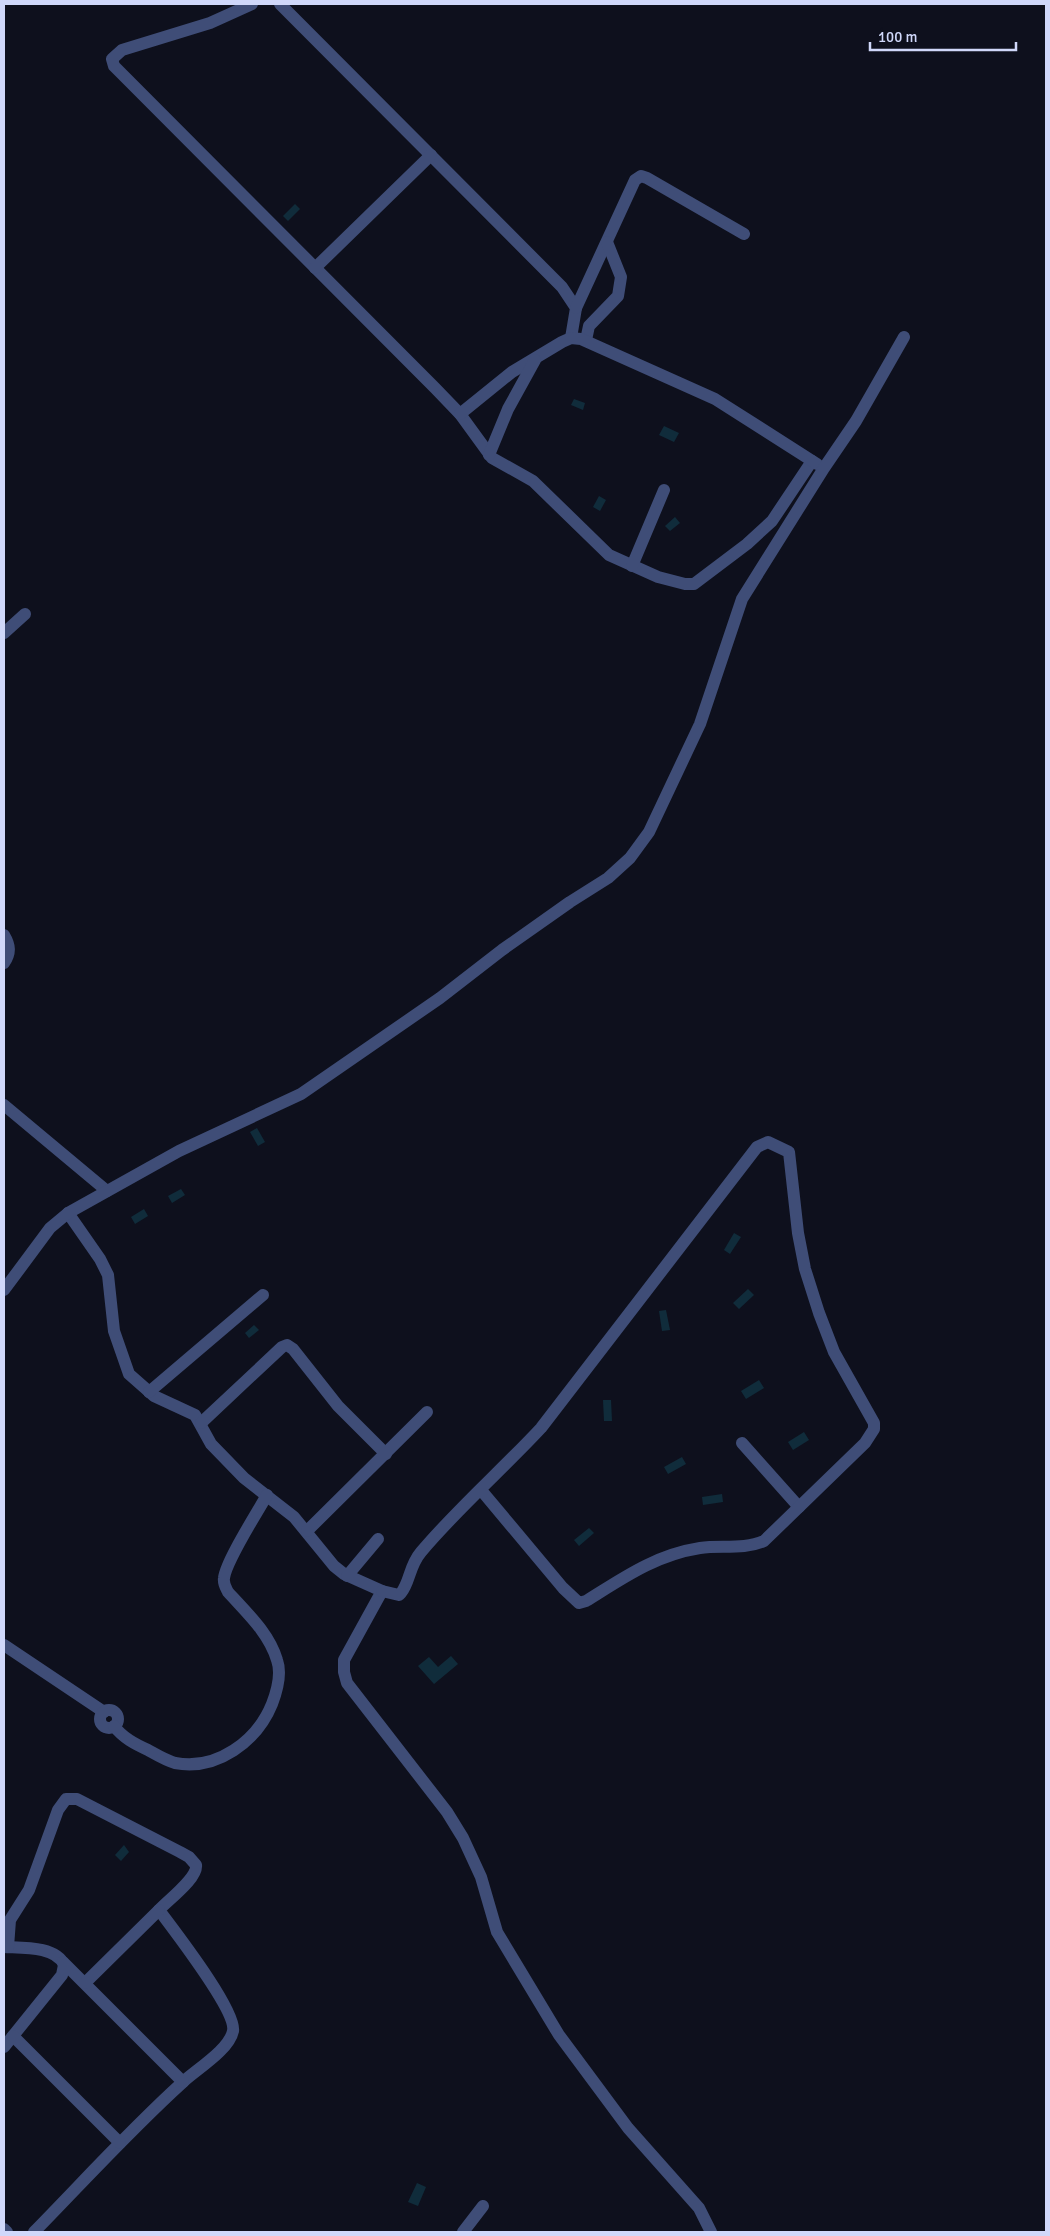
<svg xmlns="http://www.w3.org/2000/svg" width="1050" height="2236" font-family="Signika,sans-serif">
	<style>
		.water { fill: #102c3b }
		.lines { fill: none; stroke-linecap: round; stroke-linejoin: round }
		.minor { stroke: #3f4d77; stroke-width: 12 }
	</style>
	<rect width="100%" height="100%" fill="#0e101d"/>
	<g class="water">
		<path d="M295 204 300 209 288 221 283 216Z"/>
		<path d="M574 399 585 403 583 410 571 405Z"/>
		<path d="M664 426 679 433 674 442 659 435Z"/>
		<path d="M599 496 606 500 600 511 593 507Z"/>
		<path d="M675 517 680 523 670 531 665 526Z"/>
		<path d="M257 1128 265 1142 258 1146 250 1132Z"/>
		<path d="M181 1189 185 1195 172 1203 168 1196Z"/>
		<path d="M144 1209 148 1216 135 1224 131 1217Z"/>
		<path d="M734 1233 741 1237 730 1254 724 1250Z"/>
		<path d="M748 1289 754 1295 739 1309 733 1303Z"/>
		<path d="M666 1310 670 1330 662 1331 659 1311Z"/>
		<path d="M254 1325 259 1330 249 1338 245 1333Z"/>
		<path d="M759 1380 764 1388 746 1399 741 1391Z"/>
		<path d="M603 1400H611L612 1421H604Z"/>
		<path d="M804 1432 809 1440 793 1450 788 1442Z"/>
		<path d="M682 1457 686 1464 668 1474 664 1467Z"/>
		<path d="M722 1494 723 1502 703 1505 702 1497Z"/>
		<path d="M589 1528 594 1533 579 1546 574 1540Z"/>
		<path d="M451 1656 458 1664 434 1684 418 1666 429 1657 438 1667Z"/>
		<path d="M124 1845 129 1852 121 1861 115 1855Z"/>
		<path d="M417 2183 426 2187 418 2206 408 2202Z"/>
	</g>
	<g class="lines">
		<g class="minor">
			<path d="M252 4 210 23 122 50 112 59 114 66 435 388 460 414 492 458 533 481 609 555 658 577 685 584H694L747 544 772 521 812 461"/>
			<path d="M280 4 562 287 576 308 571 338"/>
			<path d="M315 268 431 155"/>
			<path d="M576 308 635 180 641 176 647 178 744 234"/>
			<path d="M586 340 589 326 618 296 621 277 607 242"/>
			<path d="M460 414 512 372 562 342 571 338 581 339 715 399 817 464"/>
			<path d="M489 455 508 409 535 360"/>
			<path d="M632 566 664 490"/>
			<path d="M4 633 25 614"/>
			<path d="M4 935C10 945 11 953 4 963"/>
			<path d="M4 1105 107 1191"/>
			<path d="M68 1213 100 1259 108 1275 114 1331 129 1374 154 1396 195 1415 211 1444 244 1478 294 1517 334 1566 344 1574 382 1591 344 1660V1672L347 1683 447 1812 463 1838 481 1877 497 1932 559 2035 628 2128 699 2208 711 2232"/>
			<path d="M4 1290 50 1228 68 1213 179 1151 301 1094 440 998 502 950 570 902 608 878 630 858 649 832 700 724 742 599 824 468 856 421 904 337"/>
			<path d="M149 1392 263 1295"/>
			<path d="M201 1423 282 1347 287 1345 293 1349 338 1406 386 1454"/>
			<path d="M742 1443 799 1507"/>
			<path d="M307 1531 427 1412"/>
			<path d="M347 1576 378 1539"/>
			<path d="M382 1591 399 1595 401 1593C410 1582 409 1566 421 1552 458 1508 502 1470 541 1428L757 1147 768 1142 789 1152 798 1233 805 1269 819 1313 834 1352 874 1423V1429L865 1443 764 1541C744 1550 721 1545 700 1548 655 1555 623 1578 586 1601L579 1603 563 1588 481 1490"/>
			<path d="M4 1645 104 1712"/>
			<circle cx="109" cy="1719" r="9"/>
			<path d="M114 1726C123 1738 135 1744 148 1750 157 1755 165 1760 175 1763 217 1771 257 1741 272 1704 277 1691 282 1674 277 1660 269 1633 247 1613 228 1592 226 1588 223 1584 224 1578 226 1561 257 1513 267 1495"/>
			<path d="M4 1947C22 1948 56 1946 64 1965L62 1975 4 2047"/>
			<path d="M8 1947 10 1920 29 1890 58 1810 66 1799H77L180 1852 189 1857 196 1865C198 1878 168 1900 159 1910 173 1929 237 2011 233 2031 229 2050 197 2069 183 2082 131 2129 83 2182 34 2232"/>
			<path d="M63 1962 183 2082"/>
			<path d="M85 1983 159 1910"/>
			<path d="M13 2036 120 2143"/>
			<path d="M4 2229 7 2232"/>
			<path d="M463 2232 483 2206"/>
		</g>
	</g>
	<rect width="1050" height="2236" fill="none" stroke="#d0d8fa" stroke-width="10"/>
	<path d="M870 42v8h146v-8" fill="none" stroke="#d0d8fa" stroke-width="2.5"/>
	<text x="878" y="42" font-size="15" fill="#d0d8fa" stroke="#0e101d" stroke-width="4" paint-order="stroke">100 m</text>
</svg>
